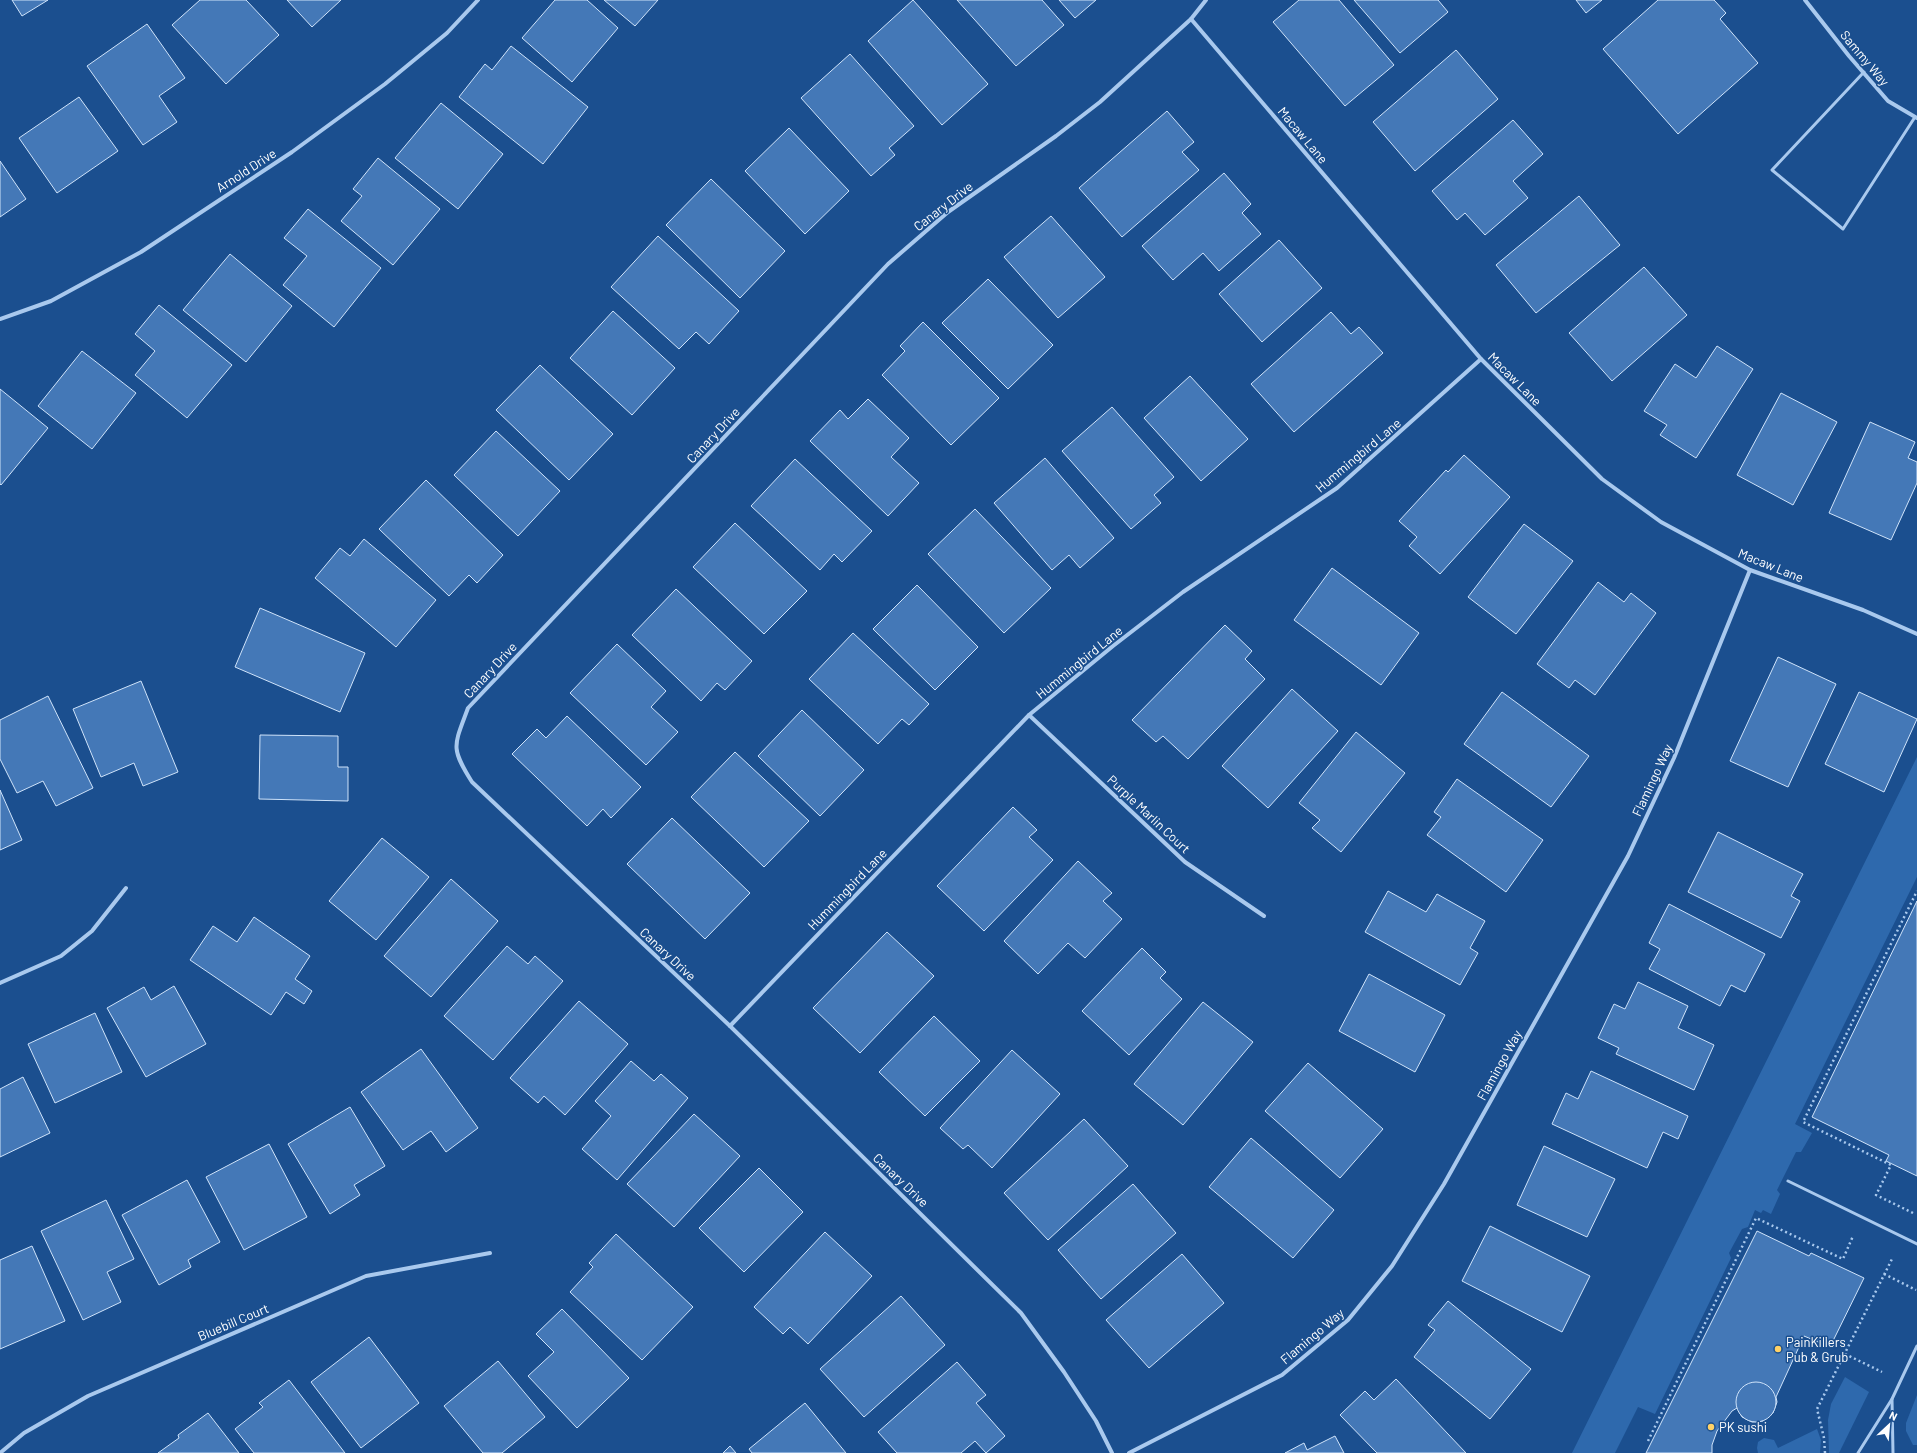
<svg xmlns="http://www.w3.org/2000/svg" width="1917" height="1453" font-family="Barlow,sans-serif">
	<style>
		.green { fill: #2e69ad }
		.building { fill: #4478b7; stroke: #cfe3fa }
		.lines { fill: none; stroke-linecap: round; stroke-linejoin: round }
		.path { stroke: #a9c9ee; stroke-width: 2.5; stroke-dasharray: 2 3; stroke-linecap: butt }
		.lane { stroke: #a9c9ee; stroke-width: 3 }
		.street { stroke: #a9c9ee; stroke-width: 4 }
		.poi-dot { fill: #ffd166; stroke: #1b4f8f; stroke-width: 1.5 }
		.labels { text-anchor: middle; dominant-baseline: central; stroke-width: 3; stroke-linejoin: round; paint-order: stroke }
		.street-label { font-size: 13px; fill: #fff; stroke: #1b4f8f }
		.poi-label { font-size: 13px; fill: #fff; stroke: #1b4f8f; text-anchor: start }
	</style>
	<rect width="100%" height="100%" fill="#1b4f8f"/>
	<g class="green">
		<path d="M1917 757V877L1795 1124 1812 1133 1801 1152H1796L1777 1190 1780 1194 1771 1214 1763 1210 1761 1213 1755 1210 1748 1227 1742 1229 1729 1253 1731 1258 1655 1414 1638 1407 1615 1453H1572Z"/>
		<path d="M1845 1377 1869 1392 1839 1453H1829L1828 1420 1831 1404Z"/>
		<path d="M1917 1395V1445H1913L1906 1431V1423Z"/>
		<path d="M1817 1429 1821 1440 1820 1453H1758L1757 1448 1758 1442 1764 1438 1774 1440 1778 1448Z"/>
	</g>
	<g class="building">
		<path d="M12 0H48L22 16Z"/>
		<path d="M200 0H246L279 35 226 84 172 25Z"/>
		<path d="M287 0H341L312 27Z"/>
		<path d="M555 0H587L618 28 572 82 522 38Z"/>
		<path d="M604 0H658L635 26Z"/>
		<path d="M913 0 988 84 942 125 868 41Z"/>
		<path d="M957 0H1042L1064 25 1016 66Z"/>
		<path d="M1059 0H1096L1075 18Z"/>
		<path d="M1299 0H1339L1394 65 1345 106 1273 22Z"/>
		<path d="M1354 0H1438L1448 12 1400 53Z"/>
		<path d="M1576 0H1602L1586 13Z"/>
		<path d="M1658 0H1714L1726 13 1720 19 1758 63 1678 134 1603 49Z"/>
		<path d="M147 24 185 78 159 96 177 122 143 145 87 66Z"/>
		<path d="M511 46 588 107 543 164 459 97 485 64 492 70Z"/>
		<path d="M1456 50 1498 99 1415 171 1373 122Z"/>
		<path d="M850 54 914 126 889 148 895 155 871 176 801 98Z"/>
		<path d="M79 97 118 151 57 193 19 138Z"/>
		<path d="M441 103 503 154 458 209 395 158Z"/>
		<path d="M1167 111 1194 142 1182 152 1199 170 1122 237 1079 188Z"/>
		<path d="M1513 120 1543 154 1513 181 1528 198 1485 235 1465 213 1457 220 1432 191Z"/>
		<path d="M789 128 849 191 805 234 745 171Z"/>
		<path d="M378 158 440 209 393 265 341 221 362 196 353 189Z"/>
		<path d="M0 161 26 199 0 217Z"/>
		<path d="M1224 173 1251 204 1242 213 1261 234 1219 271 1203 253 1173 280 1142 246Z"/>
		<path d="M711 179 785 251 740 298 666 225Z"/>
		<path d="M1579 196 1620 245 1536 313 1496 265Z"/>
		<path d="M308 209 381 268 334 327 283 285 307 256 284 238Z"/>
		<path d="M1051 216 1105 277 1058 318 1004 257Z"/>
		<path d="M658 236 739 311 709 344 696 332 679 349 611 287Z"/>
		<path d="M1279 240 1322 288 1262 342 1219 294Z"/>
		<path d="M230 254 292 306 246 362 183 310Z"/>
		<path d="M1644 267 1687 315 1612 381 1569 333Z"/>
		<path d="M988 279 1053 345 1008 389 942 323Z"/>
		<path d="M159 305 232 365 187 418 135 375 155 351 135 334Z"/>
		<path d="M613 311 675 368 632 415 570 358Z"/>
		<path d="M1331 312 1351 334 1359 327 1383 353 1294 432 1251 384Z"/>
		<path d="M923 322 999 398 951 445 882 375 905 351 900 346Z"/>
		<path d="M1717 346 1753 369 1696 458 1660 435 1667 425 1644 411 1675 364 1696 378Z"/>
		<path d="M82 351 136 393 92 449 38 406Z"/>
		<path d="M540 365 613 434 569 480 496 410Z"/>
		<path d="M1190 376 1248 439 1201 481 1144 418Z"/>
		<path d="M0 389 48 428 1 485 0 484Z"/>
		<path d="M1781 393 1837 422 1793 505 1737 475Z"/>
		<path d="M868 399 909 438 891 457 919 483 888 516 810 441 840 410 848 419Z"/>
		<path d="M1112 407 1174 477 1154 495 1161 503 1131 529 1062 451Z"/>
		<path d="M1870 422 1915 442 1908 458 1917 462V483L1891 540 1829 513Z"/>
		<path d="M496 431 560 491 518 536 454 475Z"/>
		<path d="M1464 455 1510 497 1440 574 1409 546 1417 537 1399 521 1446 470 1448 472Z"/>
		<path d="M1045 458 1114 538 1080 568 1069 555 1052 570 994 503Z"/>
		<path d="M795 459 872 531 842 562 834 554 820 570 751 506Z"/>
		<path d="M426 480 503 555 477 583 469 575 449 596 379 529Z"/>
		<path d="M975 509 1051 588 1004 633 928 554Z"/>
		<path d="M735 523 807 591 764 634 693 567Z"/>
		<path d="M1524 524 1573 561 1516 634 1468 597Z"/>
		<path d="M364 539 436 600 396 647 315 578 340 548 350 556Z"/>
		<path d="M1332 568 1419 633 1381 685 1294 620Z"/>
		<path d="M1598 582 1624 602 1631 593 1656 613 1595 695 1575 680 1569 688 1537 664Z"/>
		<path d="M917 585 978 647 935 690 873 629Z"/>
		<path d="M676 589 752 661 725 690 717 683 701 701 632 635Z"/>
		<path d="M260 608 365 653 340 712 235 667Z"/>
		<path d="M1225 625 1252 651 1245 659 1265 679 1188 759 1163 736 1156 742 1132 720Z"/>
		<path d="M853 633 929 704 909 725 902 719 878 744 809 679Z"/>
		<path d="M617 644 666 691 651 707 678 732 646 765 570 693Z"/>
		<path d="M1778 657 1836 684 1788 787 1730 761Z"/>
		<path d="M141 681 178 772 143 786 134 763 101 777 73 709Z"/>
		<path d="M1292 689 1338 731 1268 808 1222 766Z"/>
		<path d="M1502 692 1589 756 1551 807 1464 744Z"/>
		<path d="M1859 692 1917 719 1884 792 1825 764Z"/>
		<path d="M48 696 93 788 56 806 43 781 17 793 0 759V720Z"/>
		<path d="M802 710 864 770 820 816 758 756Z"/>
		<path d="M567 716 641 787 611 818 603 809 587 826 512 754 537 729 546 738Z"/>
		<path d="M1356 732 1405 773 1341 852 1312 828 1320 820 1299 803Z"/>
		<path d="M260 735 338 736V767H348V801L259 799Z"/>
		<path d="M735 752 809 821 764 867 691 797Z"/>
		<path d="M1457 779 1543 840 1506 892 1427 835 1441 817 1434 812Z"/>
		<path d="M0 790 22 840 0 850Z"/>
		<path d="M1013 807 1037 830 1029 837 1053 860 984 931 937 886Z"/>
		<path d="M672 818 750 893 705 939 627 864Z"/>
		<path d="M1718 832 1803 874 1791 896 1800 901 1781 938 1688 892Z"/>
		<path d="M382 838 429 877 376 940 329 901Z"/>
		<path d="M1078 861 1112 893 1103 901 1122 919 1085 958 1068 943 1038 974 1004 941Z"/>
		<path d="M451 879 498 921 431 997 384 956Z"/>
		<path d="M1388 891 1426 912 1437 894 1485 921 1470 948 1478 953 1460 985 1365 932Z"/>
		<path d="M1917 901V1176L1886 1161 1889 1155 1812 1117Z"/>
		<path d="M1669 904 1765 954 1745 992 1731 985 1720 1006 1649 969 1660 949 1649 943Z"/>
		<path d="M254 917 310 956 295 979 312 991 304 1004 286 992 271 1015 190 960 213 926 237 942Z"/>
		<path d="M887 932 934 976 860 1053 813 1008Z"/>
		<path d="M507 946 528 964 535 956 563 981 493 1060 444 1016Z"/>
		<path d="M1142 948 1166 972 1160 978 1182 999 1129 1055 1082 1011Z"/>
		<path d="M1369 974 1445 1015 1415 1072 1339 1031Z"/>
		<path d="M1638 982 1688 1006 1678 1028 1714 1045 1694 1090 1616 1054 1619 1048 1598 1038 1614 1004 1625 1009Z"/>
		<path d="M174 986 206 1044 146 1077 107 1008 144 987 151 1000Z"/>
		<path d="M579 1001 628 1044 565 1115 544 1096 538 1103 510 1078Z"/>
		<path d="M1203 1002 1253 1042 1183 1125 1134 1084Z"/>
		<path d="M95 1013 122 1072 55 1103 28 1044Z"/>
		<path d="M934 1016 980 1061 925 1116 879 1072Z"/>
		<path d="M421 1049 478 1128 446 1152 431 1131 403 1150 361 1092Z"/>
		<path d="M1012 1050 1060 1094 992 1168 968 1145 963 1149 940 1128Z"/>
		<path d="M631 1061 654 1081 661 1074 688 1098 617 1180 582 1149 611 1116 595 1101Z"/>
		<path d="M1308 1063 1383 1129 1340 1178 1265 1111Z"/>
		<path d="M1591 1071 1688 1116 1678 1139 1663 1132 1647 1168 1552 1124 1566 1093 1578 1099Z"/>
		<path d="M23 1077 50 1133 0 1157V1089Z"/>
		<path d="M350 1107 385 1166 354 1185 360 1195 330 1214 288 1144Z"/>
		<path d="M694 1114 740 1156 674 1227 627 1184Z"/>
		<path d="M1084 1119 1128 1166 1048 1240 1004 1193Z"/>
		<path d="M1251 1138 1334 1210 1293 1258 1209 1187Z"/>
		<path d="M269 1144 307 1217 244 1250 206 1177Z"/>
		<path d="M1544 1146 1615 1179 1587 1237 1517 1205Z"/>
		<path d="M759 1168 803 1212 744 1272 699 1228Z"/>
		<path d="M187 1180 220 1242 188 1260 191 1267 159 1285 122 1215Z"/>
		<path d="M1133 1184 1176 1233 1101 1299 1058 1250Z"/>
		<path d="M106 1200 134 1259 107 1272 121 1302 83 1320 41 1231Z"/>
		<path d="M1490 1226 1590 1276 1562 1332 1462 1281Z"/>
		<path d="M1757 1231 1809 1256 1811 1253 1864 1278 1830 1347 1804 1336 1776 1397 1777 1402 1773 1413 1763 1421 1752 1422 1742 1417 1737 1408 1732 1411 1717 1431 1712 1445V1453H1646Z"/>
		<path d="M825 1232 872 1276 808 1344 790 1327 783 1334 754 1307Z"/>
		<path d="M616 1234 693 1307 642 1360 570 1292 593 1267 589 1263Z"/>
		<path d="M32 1246 65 1321 0 1349V1260Z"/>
		<path d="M1182 1254 1224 1303 1149 1368 1106 1320Z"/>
		<path d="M901 1296 945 1345 864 1417 820 1369Z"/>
		<path d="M1448 1301 1531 1369 1490 1419 1414 1357 1435 1330 1428 1325Z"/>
		<path d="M562 1309 629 1378 577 1428 528 1376 554 1352 536 1334Z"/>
		<path d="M369 1337 419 1403 361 1448 311 1382Z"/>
		<path d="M498 1361 545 1417 502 1453H483L444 1406Z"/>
		<path d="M957 1362 986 1395 976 1403 1005 1436 986 1453 975 1441 961 1453H897L878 1432Z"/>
		<path d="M1396 1379 1466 1453H1377L1340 1415 1365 1391 1374 1400Z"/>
		<path d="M289 1380 345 1453H254L235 1429 263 1407 259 1403Z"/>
		<circle cx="1756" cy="1402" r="20"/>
		<path d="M805 1403 846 1453H752L749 1449Z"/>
		<path d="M208 1413 239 1453H158L179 1438 178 1435Z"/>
		<path d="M1335 1436 1344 1453H1285L1304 1443 1307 1450Z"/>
		<path d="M730 1446 736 1453H723Z"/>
	</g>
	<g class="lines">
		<g class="path">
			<path d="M1913 1213 1876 1195 1891 1165 1803 1122 1917 891"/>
			<path d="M1884 1274 1916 1290"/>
			<path d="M1845 1354 1882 1372"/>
			<path d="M1648 1441 1756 1218 1843 1259 1853 1236"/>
			<path d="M1825 1453 1824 1438 1817 1409 1893 1257"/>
		</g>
		<g class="lane">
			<path d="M1864 72 1772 170 1843 229 1915 117"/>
			<path d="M1788 1181 1917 1244"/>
			<path d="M1892 1399 1893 1453"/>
			<path d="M1858 1453 1892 1399 1917 1346"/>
		</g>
		<g class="street">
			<path d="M1805 0 1849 56 1888 101 1917 118"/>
			<path d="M1191 19 1481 359 1602 479 1661 522 1750 570 1863 610 1917 634"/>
			<path d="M0 319 51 301 141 252 292 152 385 84 447 33 478 0"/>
			<path d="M1029 715 1185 862 1264 916"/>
			<path d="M0 983 61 956 92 931 126 888"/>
			<path d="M730 1026 1029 715 1113 646 1183 592 1337 488 1481 359"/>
			<path d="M0 1453 24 1433 88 1396 366 1276 490 1253"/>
			<path d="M1112 1453 1096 1421 1064 1372 1021 1313 730 1026 472 782C450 747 454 746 468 708L888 264 948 212 1056 136 1100 102 1191 19 1206 0"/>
			<path d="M1129 1453 1282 1375 1348 1320 1392 1266 1444 1184 1628 856 1674 758 1750 570"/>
		</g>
	</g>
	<g class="poi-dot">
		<circle cx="1778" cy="1349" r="4"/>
		<circle cx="1711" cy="1427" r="4"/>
	</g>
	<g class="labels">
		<g class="street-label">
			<text transform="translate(1865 58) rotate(50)">Sammy Way</text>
			<text transform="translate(1303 135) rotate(50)">Macaw Lane</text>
			<text transform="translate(246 170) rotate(-33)">Arnold Drive</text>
			<text transform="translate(943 206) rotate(-38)">Canary Drive</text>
			<text transform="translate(1515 379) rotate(45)">Macaw Lane</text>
			<text transform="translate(713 435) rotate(-47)">Canary Drive</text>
			<text transform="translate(1358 455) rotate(-40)">Hummingbird Lane</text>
			<text transform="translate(1771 565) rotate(22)">Macaw Lane</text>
			<text transform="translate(1079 662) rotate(-39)">Hummingbird Lane</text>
			<text transform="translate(490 670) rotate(-47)">Canary Drive</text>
			<text transform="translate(1652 780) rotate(-65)">Flamingo Way</text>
			<text transform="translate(1149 814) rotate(43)">Purple Marlin Court</text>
			<text transform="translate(847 889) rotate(-46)">Hummingbird Lane</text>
			<text transform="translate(668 954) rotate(43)">Canary Drive</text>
			<text transform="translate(1499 1065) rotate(-61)">Flamingo Way</text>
			<text transform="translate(901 1180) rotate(44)">Canary Drive</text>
			<text transform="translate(233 1322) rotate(-23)">Bluebill Court</text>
			<text transform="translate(1312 1336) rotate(-40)">Flamingo Way</text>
		</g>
		<g class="poi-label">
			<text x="1786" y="1342">PainKillers<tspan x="1786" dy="15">Pub &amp; Grub</tspan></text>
			<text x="1719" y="1427">PK sushi</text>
		</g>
	</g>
	<g transform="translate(1889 1425) rotate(26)" stroke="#1b4f8f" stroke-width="3" paint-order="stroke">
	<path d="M0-3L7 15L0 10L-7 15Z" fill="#ffffff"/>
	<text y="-6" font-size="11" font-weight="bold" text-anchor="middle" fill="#ffffff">N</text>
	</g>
</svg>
